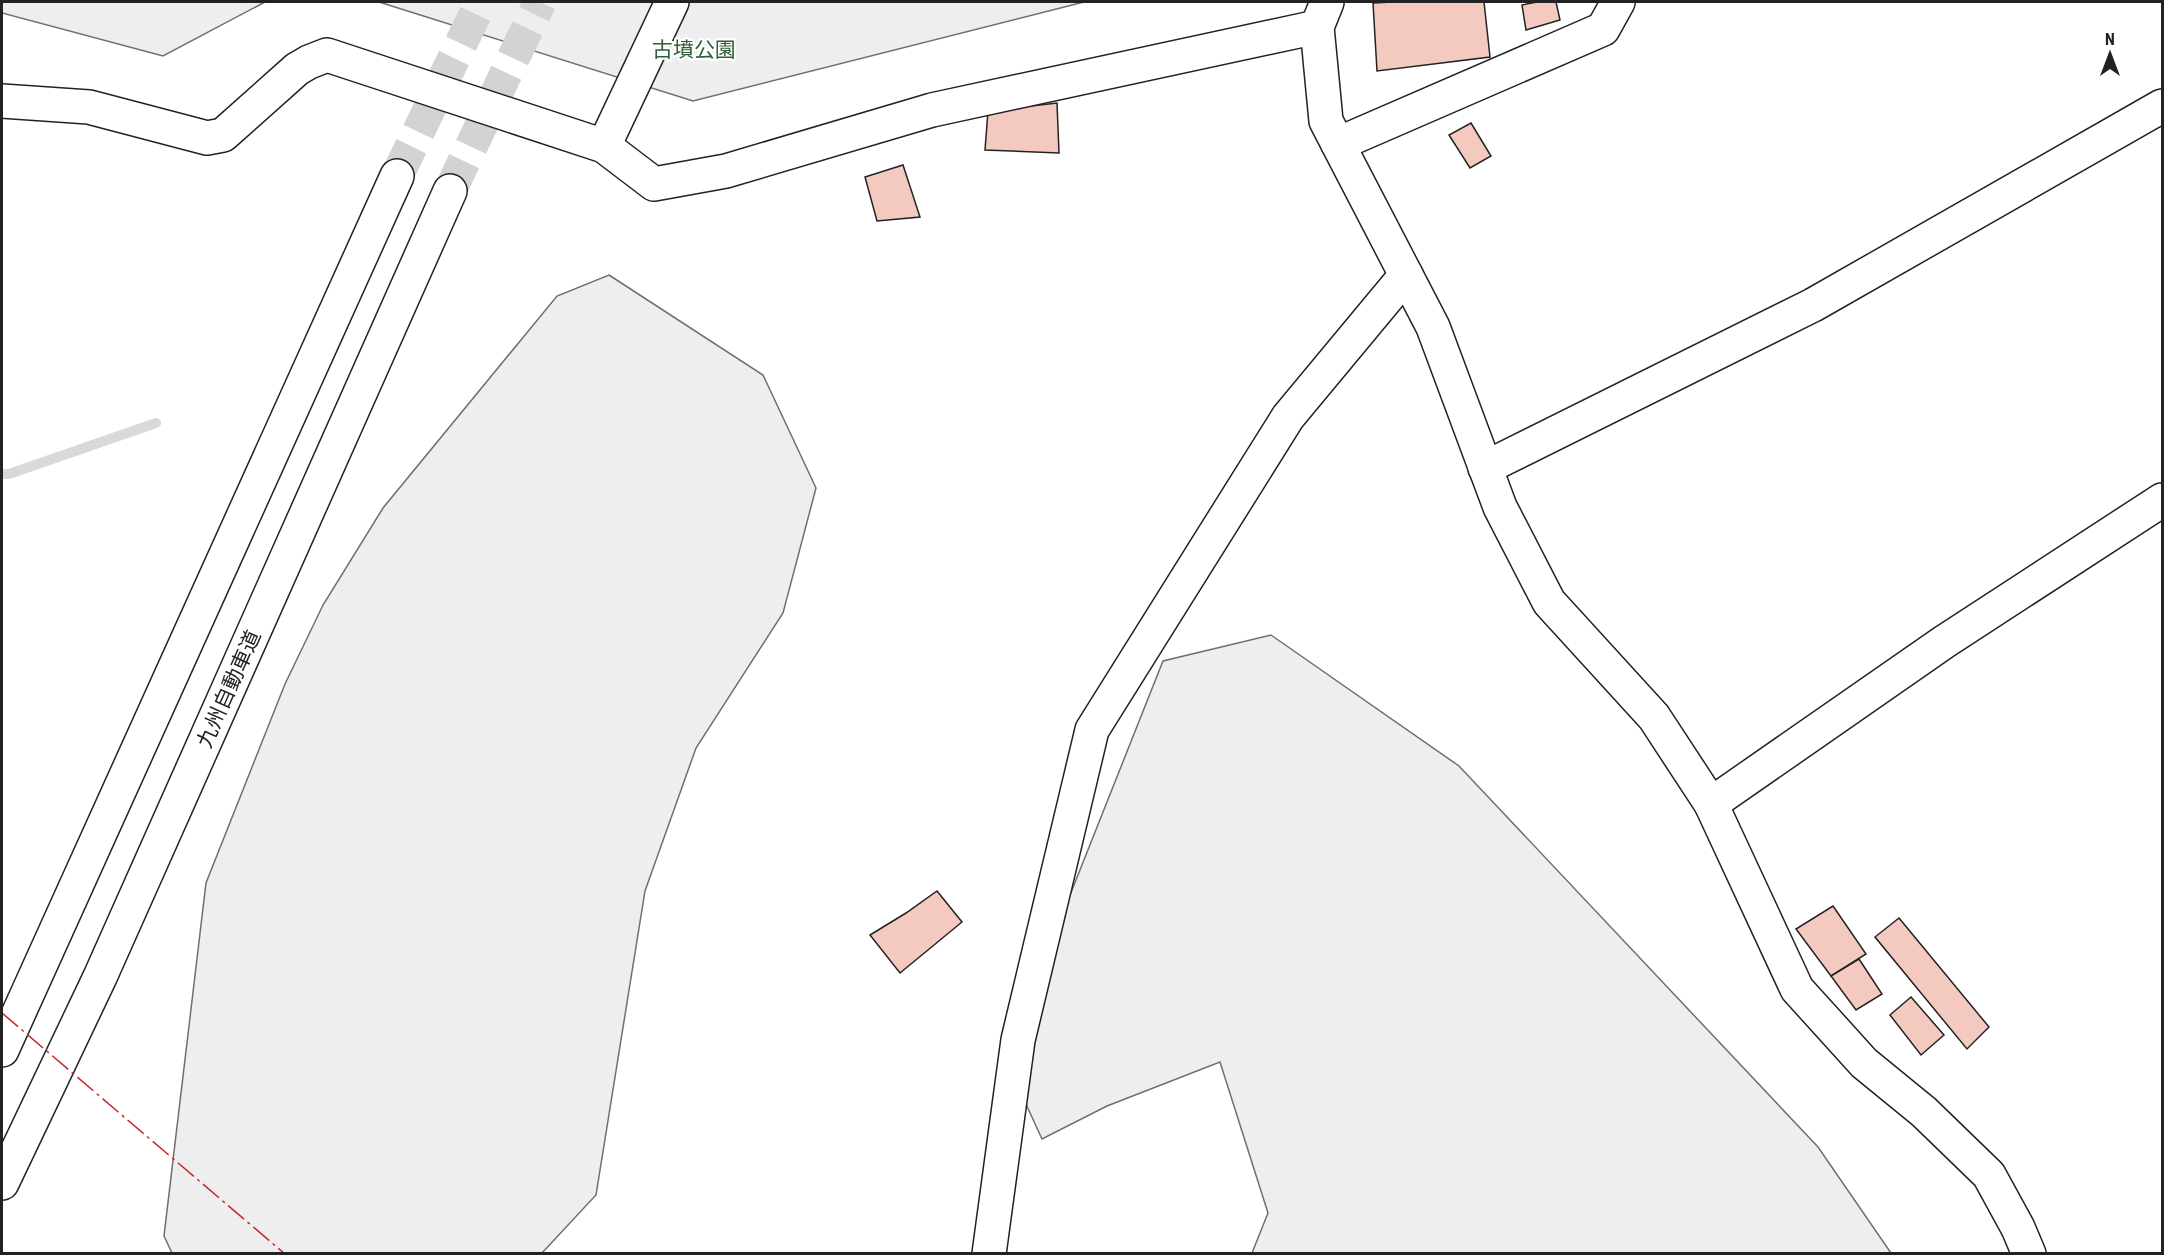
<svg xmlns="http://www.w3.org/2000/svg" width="2164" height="1255" font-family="'Roboto Condensed','Noto Sans JP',sans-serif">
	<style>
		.green { fill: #eee; stroke: #6f6f6f; stroke-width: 1.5 }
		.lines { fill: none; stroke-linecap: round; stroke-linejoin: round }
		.stream { stroke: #d9d9d9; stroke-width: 10 }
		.building { fill: #f3c9c0; stroke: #222; stroke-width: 1.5 }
		.highway-tunnel { stroke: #d3d3d3; stroke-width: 33; stroke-dasharray: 33 16; stroke-linecap: butt }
		.minor-casing { stroke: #222; stroke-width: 36 }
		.highway-casing { stroke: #222; stroke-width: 36 }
		.minor { stroke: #fff; stroke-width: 33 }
		.highway { stroke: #fff; stroke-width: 33 }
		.power { stroke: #c62828; stroke-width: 1.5; stroke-dasharray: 21 4.5 3 4.5; stroke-linecap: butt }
		.labels { text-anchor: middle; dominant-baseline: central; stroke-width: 4.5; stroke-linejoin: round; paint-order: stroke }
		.park-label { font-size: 21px; fill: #2f5e38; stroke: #fff }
		.street-label { font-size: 21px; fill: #222; stroke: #fff }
	</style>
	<rect width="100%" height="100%" fill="#fff"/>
	<g class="green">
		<path d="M2 2H265L163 56 2 13Z"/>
		<path d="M379 2H1084L693 101Z"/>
		<path d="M609 275 763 375 816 488 783 613 696 748 645 891 596 1195 542 1253H172L164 1236 206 883 285 684 323 605 383 508 557 296Z"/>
		<path d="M1271 635 1459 766 1818 1147 1891 1253H1252L1268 1213 1220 1062 1107 1106 1042 1139 1009 1067 1045 958 1163 661Z"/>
	</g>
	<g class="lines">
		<path class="stream" d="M2 474H9L156 423"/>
	</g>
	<g class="building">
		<path d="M1393 2H1484L1490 57 1377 71 1373 3Z"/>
		<path d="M1537 2H1556L1560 20 1526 30 1522 5Z"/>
		<path d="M1057 103 1059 153 985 150 988 111Z"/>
		<path d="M1471 123 1491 156 1470 168 1449 135Z"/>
		<path d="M903 165 920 217 877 221 865 177Z"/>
		<path d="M937 891 962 922 900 973 870 935 906 913Z"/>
		<path d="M1833 906 1866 954 1831 976 1796 929Z"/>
		<path d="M1899 918 1989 1027 1967 1049 1875 937Z"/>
		<path d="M1859 959 1882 994 1856 1010 1831 976Z"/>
		<path d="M1911 997 1944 1035 1921 1055 1890 1015Z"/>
	</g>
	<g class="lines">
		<g class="highway-tunnel">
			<path d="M397 176 481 2"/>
			<path d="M450 191 540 2"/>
		</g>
		<g class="minor-casing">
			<g id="minor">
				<path d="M1327 2 1317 27 1326 121 1433 327 1500 507 1549 602 1654 717 1711 804 1797 989 1864 1063 1924 1112 1989 1175 2018 1228 2029 1254"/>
				<path d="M2 101 89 107 207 138 223 135 297 69 309 62 327 55 604 146 654 184 726 171 932 110 1317 27"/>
				<path d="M1338 144 1603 29 1618 2"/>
				<path d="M604 146 672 2"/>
				<path d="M1485 468 1813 305 2162 106"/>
				<path d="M1711 804 1944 642 2162 500"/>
				<path d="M989 1254 1018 1040 1092 730 1288 417 1406 275"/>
			</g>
		</g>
		<g class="highway-casing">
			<g id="highway">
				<path d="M2 1050 397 176"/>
				<path d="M2 1183 100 977 450 191"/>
			</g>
		</g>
		<use href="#minor" class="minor"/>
		<use href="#highway" class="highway"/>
		<path class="power" d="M2 1013 285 1254"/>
	</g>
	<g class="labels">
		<g class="park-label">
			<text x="694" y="50">古墳公園</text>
		</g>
		<g class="street-label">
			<text transform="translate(229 689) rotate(-66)">九州自動車道</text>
		</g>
	</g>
	<rect width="2164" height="1255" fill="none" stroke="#222222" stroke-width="6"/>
	<g transform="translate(2110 54)" stroke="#ffffff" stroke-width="4.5" paint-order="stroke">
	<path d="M0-4.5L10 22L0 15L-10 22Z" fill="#222222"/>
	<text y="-9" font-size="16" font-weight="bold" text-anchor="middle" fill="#222222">N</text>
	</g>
</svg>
